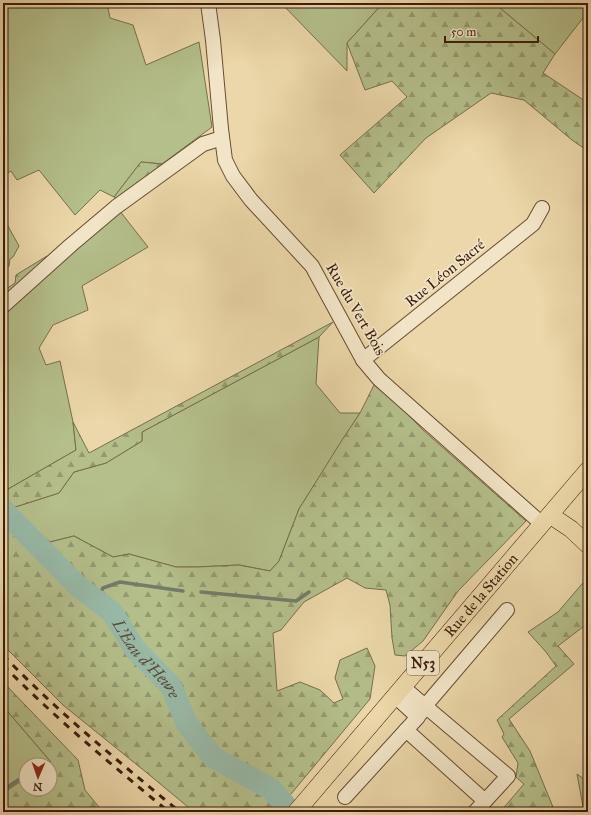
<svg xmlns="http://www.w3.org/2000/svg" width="591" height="815" font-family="'IM FELL Great Primer',serif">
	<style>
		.green { fill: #b4bf8b; stroke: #786e4c }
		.forest { fill: url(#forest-firs); stroke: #786e4c }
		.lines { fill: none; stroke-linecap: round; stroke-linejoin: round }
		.stream { stroke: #737b6a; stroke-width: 3.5 }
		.river { stroke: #98baa8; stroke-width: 22 }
		.minor-casing { stroke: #674b33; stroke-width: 16 }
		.major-casing { stroke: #3b1c0c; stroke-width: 18 }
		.minor { stroke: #f2e5c7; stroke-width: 14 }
		.major { stroke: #ebd7a9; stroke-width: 17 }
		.rail { stroke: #3b1c0c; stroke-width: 3; stroke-dasharray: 7 7; stroke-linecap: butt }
		.labels { text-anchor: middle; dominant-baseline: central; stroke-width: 3.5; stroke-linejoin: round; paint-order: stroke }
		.shield { fill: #f2e5c7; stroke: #725844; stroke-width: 1 }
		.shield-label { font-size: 14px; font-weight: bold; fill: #3b1c0c }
		.street-label { font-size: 15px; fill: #3b1c0c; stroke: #f2e5c7 }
		.water-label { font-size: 16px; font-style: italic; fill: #574b3b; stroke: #f2e5c7 }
	</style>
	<defs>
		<pattern id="forest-firs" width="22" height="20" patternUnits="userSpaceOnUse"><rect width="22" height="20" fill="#b4bf8b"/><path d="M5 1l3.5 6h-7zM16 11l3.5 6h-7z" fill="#949a70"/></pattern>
	</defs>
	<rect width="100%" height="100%" fill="#ebd7a9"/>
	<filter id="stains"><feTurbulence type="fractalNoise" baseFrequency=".005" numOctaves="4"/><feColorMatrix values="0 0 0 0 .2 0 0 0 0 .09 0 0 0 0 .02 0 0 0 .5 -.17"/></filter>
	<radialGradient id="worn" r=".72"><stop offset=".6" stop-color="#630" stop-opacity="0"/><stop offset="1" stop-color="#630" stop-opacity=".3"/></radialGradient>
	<g class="green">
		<path d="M3 3H107L110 18 133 25 146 65 199 42 212 127 162 164 141 162 114 197 100 190 75 215 39 170 17 180 11 171 3 176Z"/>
		<path d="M281 3H383L347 43V71Z"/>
		<path d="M494 3H588L583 18 555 54Z"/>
		<path d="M119 210 148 247 82 286 88 310 53 325 39 348 46 365 60 361 73 422 76 450 3 492V313Z"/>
		<path d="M3 217 19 246 13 257 10 259 9 266 3 269Z"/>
		<path d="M319 337 316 384 340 413H360L299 509 279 561 270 571 239 565 197 567H176L129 554 113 557 74 536 50 542 36 532 12 508 59 493 74 472 106 463 142 441V432Z"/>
		<path d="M3 706 51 762 46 765H26V778L3 793Z"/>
	</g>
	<g class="forest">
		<path d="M383 3H494L555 54 543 73 588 103V151L572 140 524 100 491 93 426 138 374 193 340 155 407 97 392 81 365 90 347 43Z"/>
		<path d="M141 162 162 164 160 170 122 201 114 197Z"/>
		<path d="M47 256 45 264 3 302V291L15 283 16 275Z"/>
		<path d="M333 322 319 337 142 432V441L106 463 74 472 59 493 12 508 36 532 50 542 74 536 113 557 129 554 176 567H197L239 565 270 571 279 561 299 509 342 440 360 413 374 385 397 403 424 431 526 521 458 591 423 641 405 656 395 655 392 638 390 605 386 590 365 588 347 578 304 602 281 630 273 633 277 691 300 682 320 690 334 703 343 699 335 678 340 660 367 648 375 666 370 699 276 812H194L152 777 63 705 3 645V492L76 450 73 422 89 453Z"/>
		<path d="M588 577V623L558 646 574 664 509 719 530 751 555 812H500L524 784 516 777 518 763 502 737 504 734 497 720 556 666 546 652 528 632 558 612Z"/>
		<path d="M3 682 78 760 85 790 103 812H3V793L26 778V789H50V765H46L51 762 3 706Z"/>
		<path d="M577 774 588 782V812H584Z"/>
	</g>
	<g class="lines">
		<g class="stream">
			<path d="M201 592 296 601 309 592"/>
			<path d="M96 600 103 588 120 582 183 591"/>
			<path d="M42 765 45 763"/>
			<path d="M3 790 26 775"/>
		</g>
		<path class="river" id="s1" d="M3 510 79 587 112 612 135 649 171 686 187 724 213 757 271 789 286 806"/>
		<g class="minor-casing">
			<g id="minor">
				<path d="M208 3 213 40 221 129 225 160 233 176 251 200 312 266 363 360 379 379 542 524"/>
				<path d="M3 306 71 245 116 207 203 144 222 138"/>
				<path d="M363 360 533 224 542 208"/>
				<path d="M403 687 425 706 421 713"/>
				<path d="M406 730 485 801 508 776 425 706 507 610"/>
				<path d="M345 797 418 717 395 696"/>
				<path d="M475 812 485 801"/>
			</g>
		</g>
		<g class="major-casing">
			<g id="major">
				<path d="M550 515 571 529 588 545"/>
				<path id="s2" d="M296 812 588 470"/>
			</g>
		</g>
		<use href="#minor" class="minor"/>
		<use href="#major" class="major"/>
		<g class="rail">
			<path d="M3 655C58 712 119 762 180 812"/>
			<path d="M3 665C55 718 112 765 169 812"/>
		</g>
	</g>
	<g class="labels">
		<rect class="shield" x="407" y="651" width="32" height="24" rx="3"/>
		<g class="shield-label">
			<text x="423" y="663">N53</text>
		</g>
		<g class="street-label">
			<text transform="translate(445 273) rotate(-39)">Rue Léon Sacré</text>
			<text transform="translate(356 309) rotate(60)">Rue du Vert Bois</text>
			<text stroke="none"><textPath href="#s2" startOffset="285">Rue de la Station</textPath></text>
		</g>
		<g class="water-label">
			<text stroke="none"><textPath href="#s1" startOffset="208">L'Eau d'Heure</textPath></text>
		</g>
	</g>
	<rect width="591" height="815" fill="none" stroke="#ebd7a9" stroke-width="16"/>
	<rect x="4" y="4" width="583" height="807" fill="none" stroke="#3b1c0c" stroke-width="2"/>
	<rect x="8" y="8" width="575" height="799" fill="none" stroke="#3b1c0c"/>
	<g transform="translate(38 777) rotate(182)"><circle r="19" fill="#f2e5c7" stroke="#a9957c"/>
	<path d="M0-3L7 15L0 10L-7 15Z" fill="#8f2418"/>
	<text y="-6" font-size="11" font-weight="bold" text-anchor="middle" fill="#3b1c0c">N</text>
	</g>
	<path d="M445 36v6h93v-6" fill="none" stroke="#3b1c0c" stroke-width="2"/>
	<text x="451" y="36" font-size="12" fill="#3b1c0c" stroke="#f2e5c7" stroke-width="3" paint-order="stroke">50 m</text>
	<rect width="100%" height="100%" filter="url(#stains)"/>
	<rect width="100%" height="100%" fill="url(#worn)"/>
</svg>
